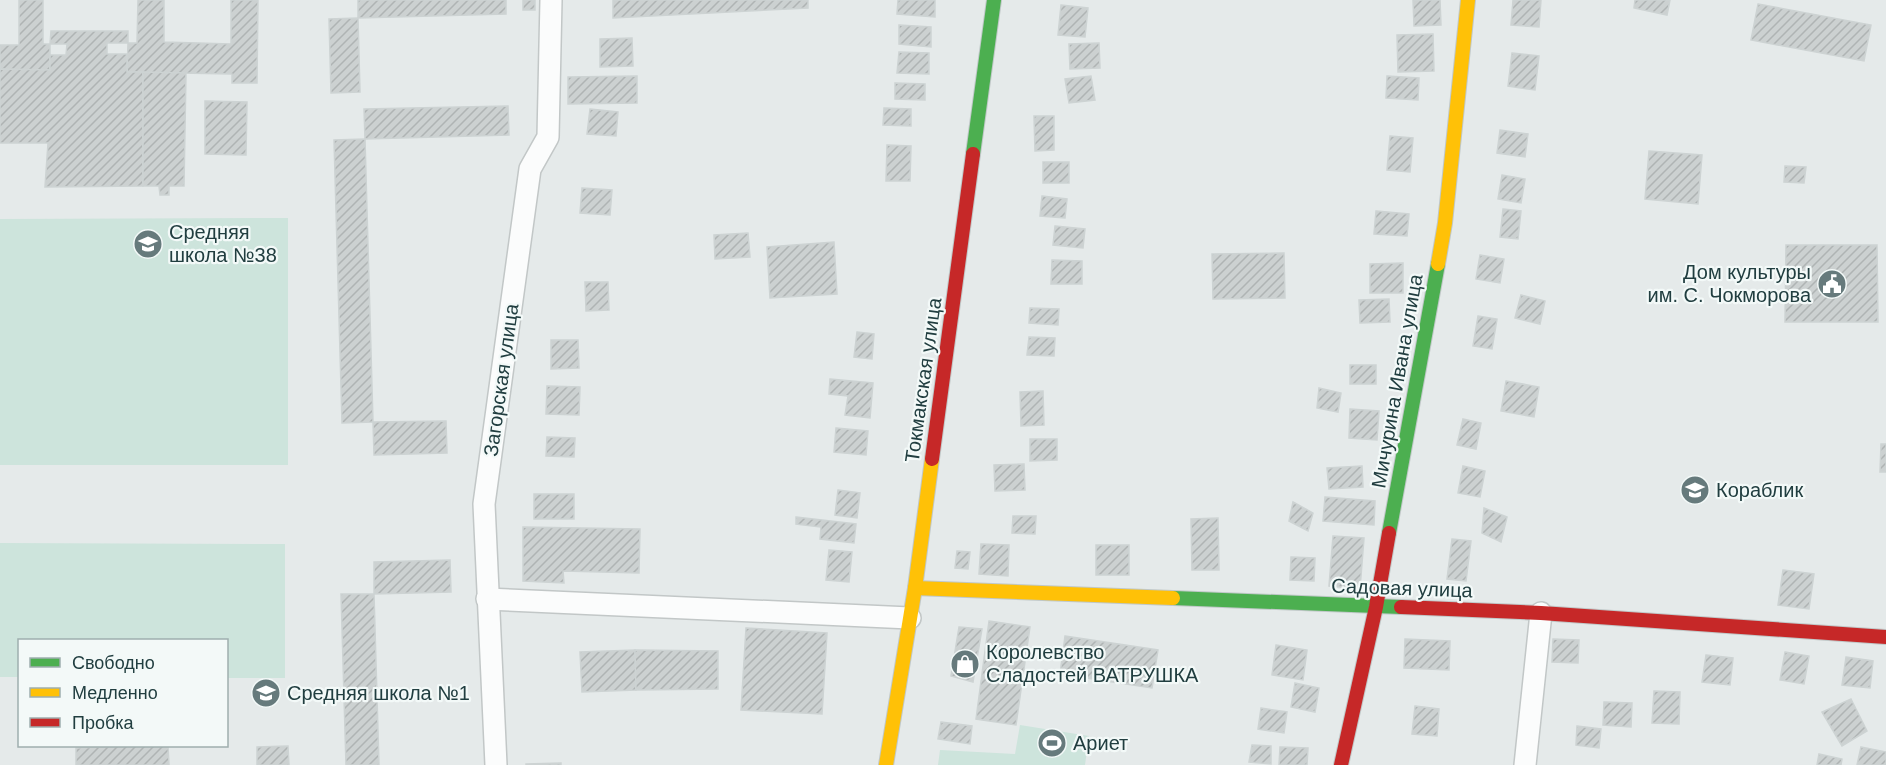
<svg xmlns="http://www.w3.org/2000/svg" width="1886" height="765" font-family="Arial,sans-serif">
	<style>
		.garden { fill: #cde4dc }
		.building { fill: url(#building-hatch); stroke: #cdd3d3; stroke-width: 1.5 }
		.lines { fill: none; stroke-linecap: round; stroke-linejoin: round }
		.street-casing { stroke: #c2c7c7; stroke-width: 24 }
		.fast-casing { stroke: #c0c8c8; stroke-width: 16 }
		.slow-casing { stroke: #c0c8c8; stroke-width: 16 }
		.jam-casing { stroke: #c0c8c8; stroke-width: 16 }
		.street { stroke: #fbfcfc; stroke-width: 21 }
		.fast { stroke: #4caf50; stroke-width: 14 }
		.slow { stroke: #ffc107; stroke-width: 14 }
		.jam { stroke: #c62828; stroke-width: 14 }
		.labels { text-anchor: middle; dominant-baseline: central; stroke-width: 4.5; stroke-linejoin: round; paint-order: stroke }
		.poi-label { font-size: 20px; fill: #213e40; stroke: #f3f9f8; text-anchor: start }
		.street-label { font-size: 20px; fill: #213e40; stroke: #f3f9f8 }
	</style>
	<defs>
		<pattern id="building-hatch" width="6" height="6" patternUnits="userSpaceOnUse" patternTransform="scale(1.5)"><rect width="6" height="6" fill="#ccd1d1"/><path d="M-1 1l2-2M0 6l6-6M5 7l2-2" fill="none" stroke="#afb4b4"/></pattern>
	</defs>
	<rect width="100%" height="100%" fill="#e5eaea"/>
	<g class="garden">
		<path d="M288 218V465H0V219Z"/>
		<path d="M0 543 285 544V678H227L226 640H20L19 677H0Z"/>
		<path d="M1020 725 1089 736 1085 765H938L940 750 1015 754Z"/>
	</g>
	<g class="building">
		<path d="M19 0H43V44H50V70L0 69V45H19Z"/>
		<path d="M138 0H164V42L231 44V0H258L257 83H232V74L127 72 128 43H137Z"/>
		<path d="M358 0H506V14L358 18Z"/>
		<rect x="523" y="0" width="12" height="10"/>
		<path d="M613 0H808V8L613 18Z"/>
		<path d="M898 0H935V17L897 14Z"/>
		<path d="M1413 0H1440L1441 25 1414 26Z"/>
		<path d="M1513 0H1541L1539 27 1511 25Z"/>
		<path d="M1635 0H1670L1667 15 1634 8Z"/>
		<path d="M1758 4 1871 25 1864 61 1751 40Z"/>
		<path d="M1061 5 1088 8 1085 37 1058 35Z"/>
		<path d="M358 18 360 92 331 93 329 19Z"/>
		<path d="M899 25 931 27V47L899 44Z"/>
		<path d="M51 31H128V43H107V54H127V72H143V186L45 187 48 143H0V69L50 70V55H66L67 44H50Z"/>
		<path d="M1433 34 1434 71 1398 72 1397 35Z"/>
		<path d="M632 38 633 66 600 67V39Z"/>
		<path d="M1099 43 1100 68 1070 69 1069 44Z"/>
		<path d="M899 52 929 53V74L897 73Z"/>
		<path d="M1512 53 1539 56 1535 90 1508 86Z"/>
		<path d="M143 72 186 73 184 186H169V195H160L159 186H143Z"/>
		<path d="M637 76V103L568 104V77Z"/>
		<path d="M1091 76 1095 100 1069 103 1065 79Z"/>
		<path d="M1387 76 1419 78 1418 100 1386 98Z"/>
		<path d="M895 83 925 84V100L895 99Z"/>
		<path d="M205 101 247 102 246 155 205 154Z"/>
		<path d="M508 106 509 135 365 139 364 109Z"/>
		<path d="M884 108 911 109V126L883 125Z"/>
		<path d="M590 109 618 112 616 136 587 134Z"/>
		<path d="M1034 116H1054V150L1035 151Z"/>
		<path d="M1500 130 1528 134 1525 157 1497 153Z"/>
		<path d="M1390 136 1413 138 1410 172 1387 170Z"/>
		<path d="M365 139 373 422 342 423 334 140Z"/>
		<path d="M887 145 911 146 910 181H886Z"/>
		<path d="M1649 151 1702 155 1698 204 1645 199Z"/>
		<rect x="1043" y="162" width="26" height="21"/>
		<path d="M1785 166 1806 167 1804 183 1784 182Z"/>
		<path d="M1502 175 1525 179 1521 203 1498 199Z"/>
		<path d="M582 188 612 190 610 215 580 213Z"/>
		<path d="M1042 196 1067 199 1065 218 1040 216Z"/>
		<path d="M1503 209 1521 211 1518 239 1500 237Z"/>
		<path d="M1376 211 1409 214 1407 236 1374 234Z"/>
		<path d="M1055 226 1085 229 1083 248 1053 245Z"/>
		<path d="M748 233 750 257 715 259 714 235Z"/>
		<path d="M834 242 837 294 770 298 767 247Z"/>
		<path d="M1786 245H1877L1878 322H1785Z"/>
		<path d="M1284 253 1285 298 1213 299 1212 254Z"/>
		<path d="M1480 255 1504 259 1500 283 1476 279Z"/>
		<path d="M1052 260 1082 261V284H1051Z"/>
		<path d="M1403 263V293H1370V264Z"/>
		<path d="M585 282H608L609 310 586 311Z"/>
		<path d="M1521 295 1545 301 1540 324 1515 318Z"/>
		<path d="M1389 299 1390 322 1360 323 1359 300Z"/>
		<path d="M1030 308 1059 309 1058 325 1029 323Z"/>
		<path d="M1478 316 1497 319 1492 349 1473 346Z"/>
		<path d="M857 332 874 334 872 359 854 357Z"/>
		<path d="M1029 337 1055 338 1054 356 1027 355Z"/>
		<path d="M551 340H578L579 368 551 369Z"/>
		<rect x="1350" y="365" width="26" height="19"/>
		<path d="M830 379 873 383 870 418 845 415 848 396 829 394Z"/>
		<path d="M1506 381 1539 387 1534 417 1501 411Z"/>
		<path d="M547 386 580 387 579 415 546 414Z"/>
		<path d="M1319 388 1341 393 1338 412 1317 408Z"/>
		<path d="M1043 391 1044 425 1021 426 1020 392Z"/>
		<path d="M1350 409 1379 411 1377 440 1349 438Z"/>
		<path d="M1463 419 1481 423 1476 449 1457 445Z"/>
		<path d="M446 421 447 453 374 455 373 422Z"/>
		<path d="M836 428 868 431 866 455 834 452Z"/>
		<path d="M547 437 575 438 574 457 546 456Z"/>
		<path d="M1030 439H1057V460L1030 461Z"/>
		<path d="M1881 444H1886V472H1880Z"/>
		<path d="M1024 464 1025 490 995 491 994 465Z"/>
		<path d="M1362 466 1363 487 1329 489 1327 468Z"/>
		<path d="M1463 466 1485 471 1480 497 1458 493Z"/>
		<path d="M838 490 860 493 857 518 835 515Z"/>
		<rect x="534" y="494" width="40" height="25"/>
		<path d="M1325 497 1375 501 1374 525 1323 521Z"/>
		<path d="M1293 502 1313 513 1308 531 1289 521Z"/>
		<path d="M1484 508 1507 517 1501 542 1482 533Z"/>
		<path d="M1013 516H1036L1035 534 1012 533Z"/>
		<path d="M796 517 856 524 854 543 820 539 821 527 796 524Z"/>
		<path d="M1218 518 1219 570H1192L1191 519Z"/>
		<path d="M523 527 640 529 639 573 563 571 564 583 523 581Z"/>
		<path d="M1333 536 1364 538 1360 589 1329 586Z"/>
		<path d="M1452 539 1471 541 1466 581 1447 579Z"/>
		<path d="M981 544 1009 545 1008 576 979 574Z"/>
		<rect x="1096" y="545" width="33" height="30"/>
		<path d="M829 550 852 552 849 582 826 580Z"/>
		<path d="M957 551 970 552 968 569 955 568Z"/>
		<path d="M1291 557 1315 558 1314 581 1290 580Z"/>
		<path d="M450 560 451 592 374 594V562Z"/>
		<path d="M1783 570 1814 574 1809 609 1778 605Z"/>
		<path d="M341 594H374L379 765H346Z"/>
		<path d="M989 621 1030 627 1016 725 976 719Z"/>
		<path d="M959 627 982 629 973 682 951 676Z"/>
		<path d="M746 628 827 633 822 714 741 710Z"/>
		<path d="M1065 636 1158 650 1152 688 1060 674Z"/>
		<path d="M1405 639 1450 641 1449 670 1404 668Z"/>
		<path d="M1553 639 1579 640 1578 663 1552 662Z"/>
		<path d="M1276 645 1307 650 1303 680 1272 675Z"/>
		<path d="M635 650 636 690 582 692 580 652Z"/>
		<path d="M635 650 718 651V689L636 690Z"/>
		<path d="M1785 652 1809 656 1804 684 1780 680Z"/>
		<path d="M1706 655 1733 658 1730 685 1702 682Z"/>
		<path d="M1846 657 1873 661 1870 688 1842 685Z"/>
		<path d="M1295 683 1319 688 1315 712 1291 707Z"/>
		<path d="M1654 691 1680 692 1679 724 1652 723Z"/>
		<path d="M1851 699 1867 731 1842 746 1822 712Z"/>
		<path d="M1604 702 1632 703 1631 727 1603 725Z"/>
		<path d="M1415 706 1439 709 1437 736 1412 734Z"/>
		<path d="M1261 708 1287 712 1284 733 1258 729Z"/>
		<path d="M941 722 972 726 970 744 938 739Z"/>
		<path d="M1577 726 1601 729 1599 748 1576 745Z"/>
		<path d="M1252 745 1271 746V764L1249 762Z"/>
		<path d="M126 746H168L169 765H76V748Z"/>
		<path d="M288 746 289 765H257V747Z"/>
		<path d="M1280 747 1308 748 1307 765H1279Z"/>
		<path d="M1861 747 1886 752V765H1857Z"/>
		<path d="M1819 754 1842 759 1841 765H1817Z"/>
		<path d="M561 763V765H526V764Z"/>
	</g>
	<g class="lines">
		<g class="street-casing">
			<g id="street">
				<path d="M487 599 910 618"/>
				<path d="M496 765 484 504 530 169 548 137 551 0"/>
				<path d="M1525 765 1541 613"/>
			</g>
		</g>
		<g class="fast-casing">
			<g id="fast">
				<path d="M973 154 994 0"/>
				<path d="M1389 533 1438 264"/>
				<path d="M1173 598 1401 607"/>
			</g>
		</g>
		<g class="slow-casing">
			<g id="slow">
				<path d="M1438 264 1445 223 1468 0"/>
				<path d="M915 588 1173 598"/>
				<path d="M886 765 915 588 932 459"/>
			</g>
		</g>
		<g class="jam-casing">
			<g id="jam">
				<path d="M932 459 973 154"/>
				<path d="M1401 607 1541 613 1886 637"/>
				<path d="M1341 765 1376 607 1389 533"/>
			</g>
		</g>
		<use href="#street" class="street"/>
		<use href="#fast" class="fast"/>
		<use href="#slow" class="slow"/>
		<use href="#jam" class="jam"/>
	</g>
	<defs>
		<g id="school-disc" transform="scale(1.5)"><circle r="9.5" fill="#667a7c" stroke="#f3f9f8"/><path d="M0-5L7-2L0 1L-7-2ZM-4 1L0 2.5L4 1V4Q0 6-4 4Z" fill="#fff"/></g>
		<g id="civic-disc" transform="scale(1.5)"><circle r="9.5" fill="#667a7c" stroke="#f3f9f8"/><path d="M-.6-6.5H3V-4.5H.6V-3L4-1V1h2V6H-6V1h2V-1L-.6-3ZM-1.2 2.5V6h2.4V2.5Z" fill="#fff"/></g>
		<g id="shop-disc" transform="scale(1.5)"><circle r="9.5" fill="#667a7c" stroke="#f3f9f8"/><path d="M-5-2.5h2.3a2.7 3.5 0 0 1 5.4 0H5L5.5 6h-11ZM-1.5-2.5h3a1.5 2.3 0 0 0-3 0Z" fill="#fff"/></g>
		<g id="stadium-disc" transform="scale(1.5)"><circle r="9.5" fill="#667a7c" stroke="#f3f9f8"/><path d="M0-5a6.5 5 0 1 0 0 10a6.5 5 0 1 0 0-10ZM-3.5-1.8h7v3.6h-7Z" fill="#fff"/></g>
	</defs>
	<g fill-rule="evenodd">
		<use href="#school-disc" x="148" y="244"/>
		<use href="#civic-disc" x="1832" y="284"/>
		<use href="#school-disc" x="1695" y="490"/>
		<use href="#shop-disc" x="965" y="664"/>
		<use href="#school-disc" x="266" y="693"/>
		<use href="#stadium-disc" x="1052" y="743"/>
	</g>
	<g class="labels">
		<g class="poi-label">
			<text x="169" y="232">Средняя<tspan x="169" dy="23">школа №38</tspan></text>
			<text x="1811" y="272" text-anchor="end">Дом культуры<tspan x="1811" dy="23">им. С. Чокморова</tspan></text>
			<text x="1716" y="490">Кораблик</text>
			<text x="986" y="652">Королевство<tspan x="986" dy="23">Сладостей ВАТРУШКА</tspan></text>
			<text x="287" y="693">Средняя школа №1</text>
			<text x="1073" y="743">Ариет</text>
		</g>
		<g class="street-label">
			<text transform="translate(501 380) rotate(-82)">Загорская улица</text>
			<text transform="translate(923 380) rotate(-82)">Токмакская улица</text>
			<text transform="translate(1397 381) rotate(-80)">Мичурина Ивана улица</text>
			<text transform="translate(1402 588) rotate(2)">Садовая улица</text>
		</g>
	</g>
	<rect x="18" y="639" width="210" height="108" fill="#f3f9f8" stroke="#9faeae" stroke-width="1.5"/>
	<rect x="30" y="658" width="30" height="9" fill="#4caf50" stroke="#9faeae" stroke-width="1.5"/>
	<text x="72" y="669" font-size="18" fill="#213e40">Свободно</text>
	<rect x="30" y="688" width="30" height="9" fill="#ffc107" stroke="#9faeae" stroke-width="1.5"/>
	<text x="72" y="699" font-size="18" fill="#213e40">Медленно</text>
	<rect x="30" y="718" width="30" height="9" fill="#c62828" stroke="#9faeae" stroke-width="1.5"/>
	<text x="72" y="729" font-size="18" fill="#213e40">Пробка</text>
</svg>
